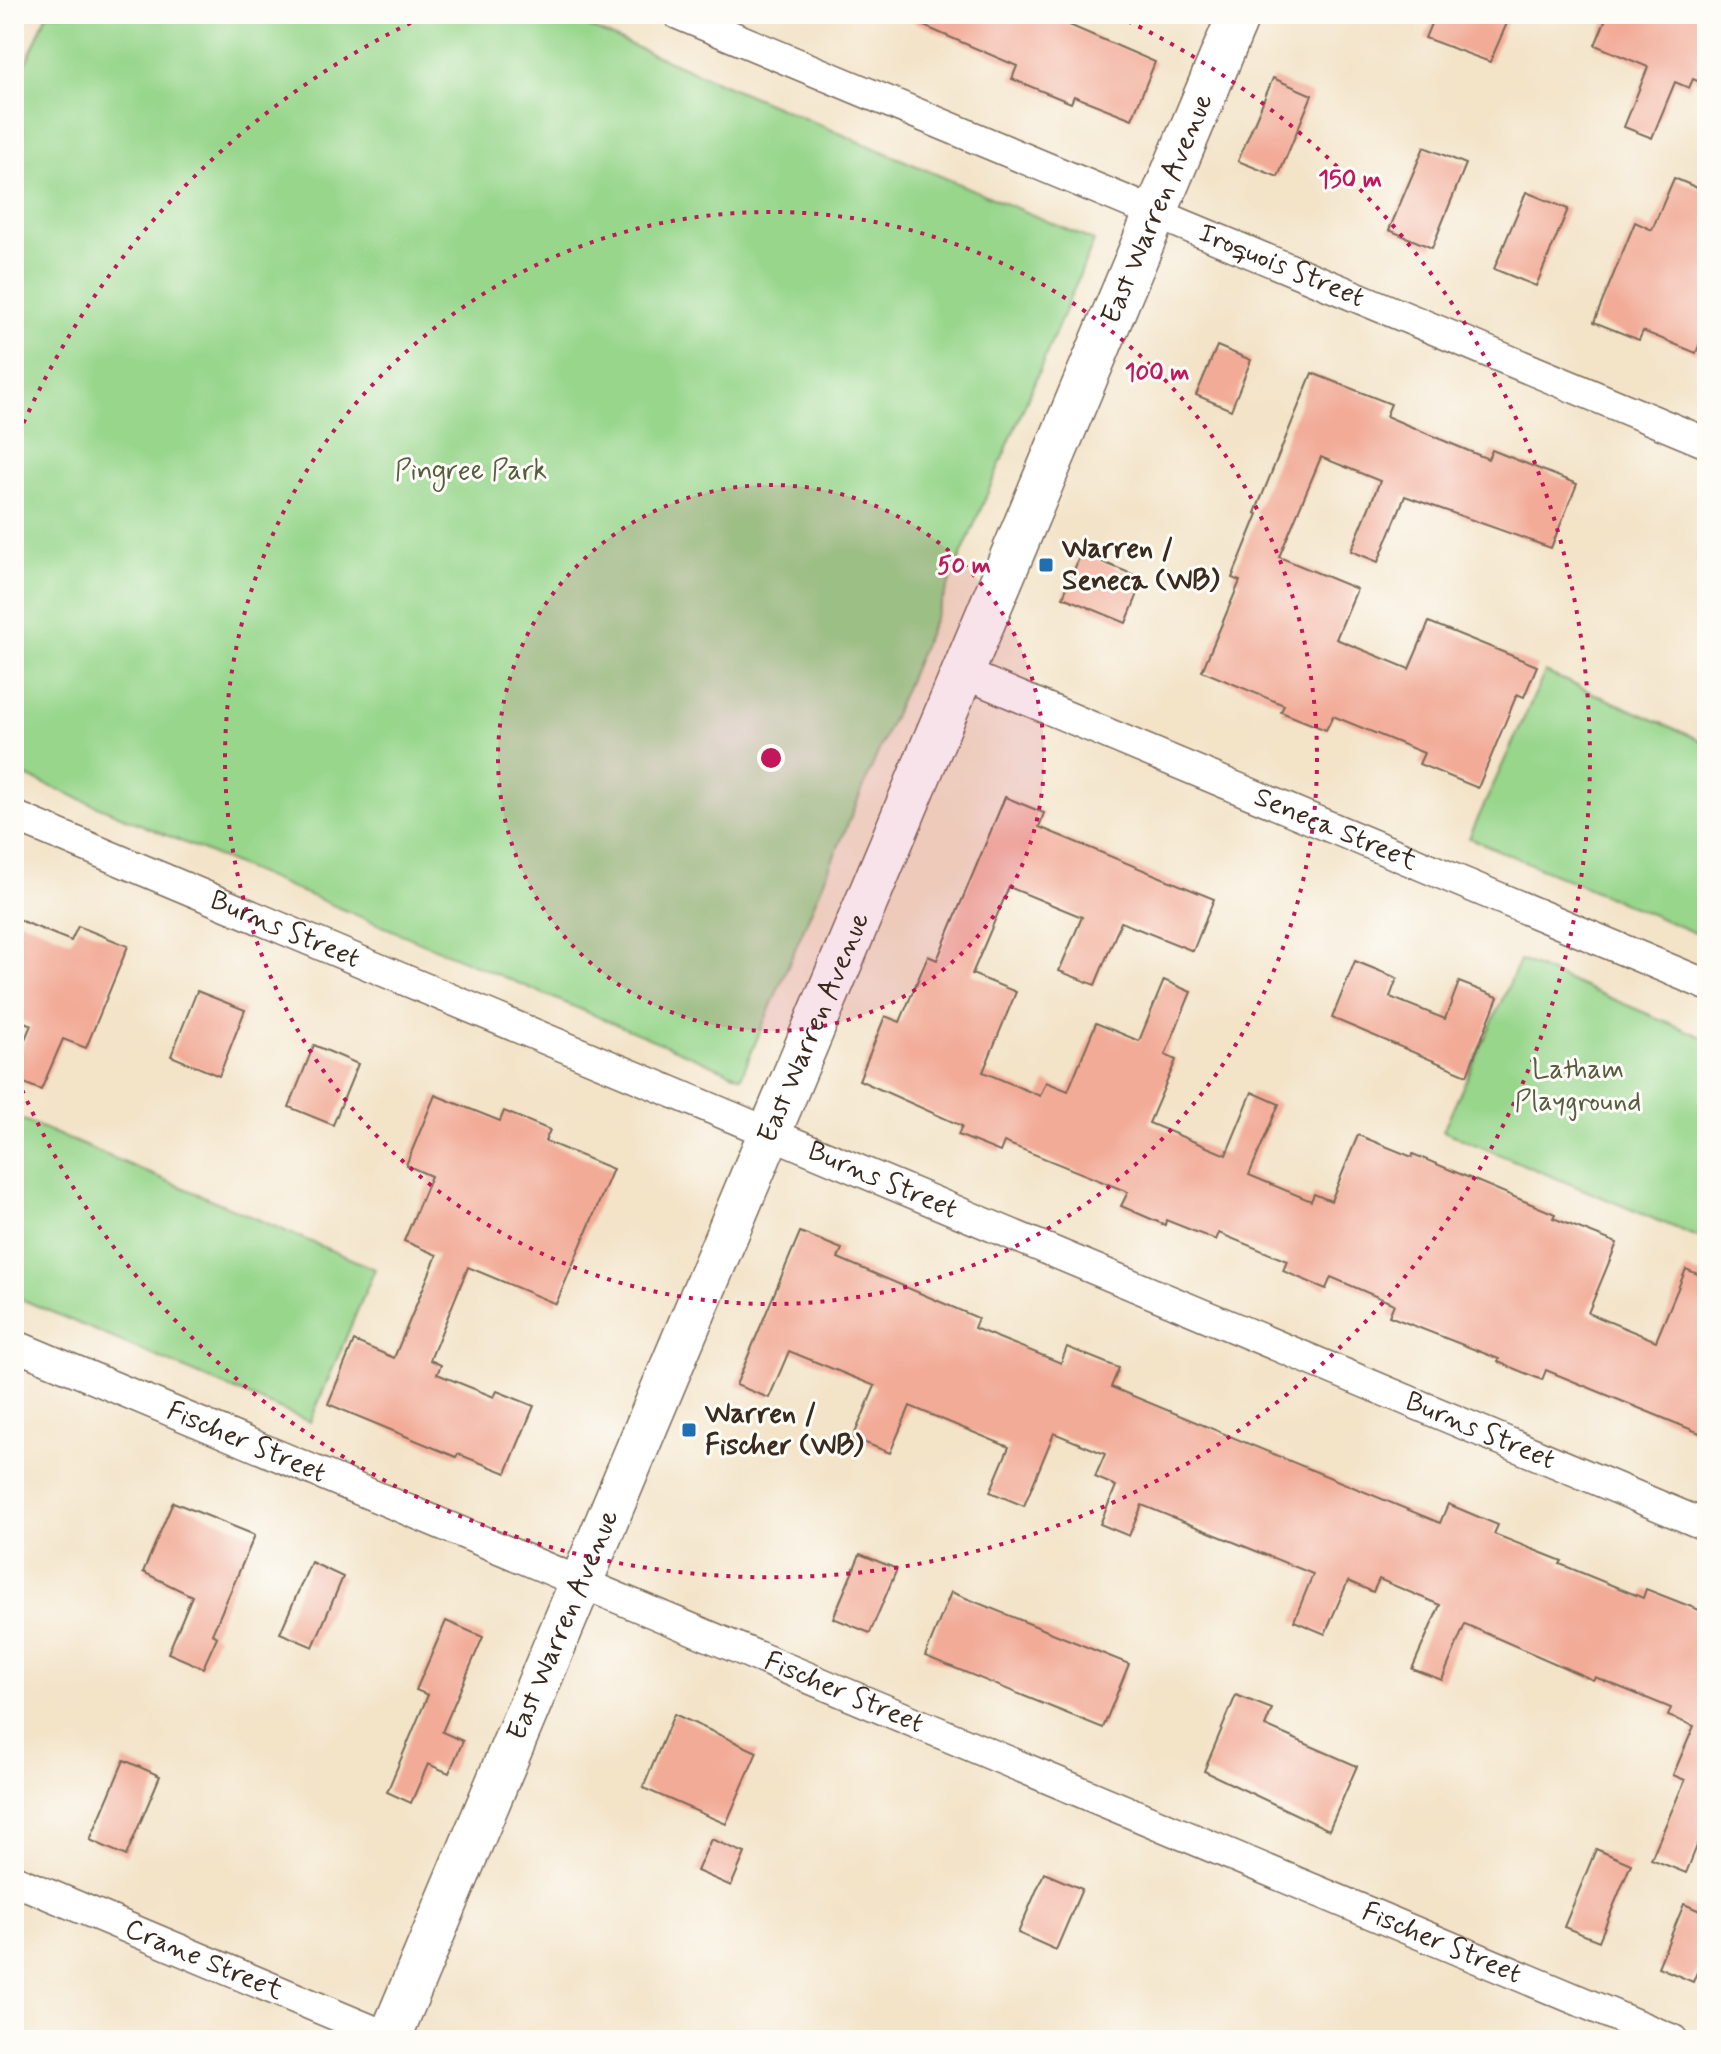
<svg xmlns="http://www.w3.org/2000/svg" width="1721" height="2054" font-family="Mynerve,sans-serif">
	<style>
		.green { fill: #97d68b; stroke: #698054; stroke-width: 2 }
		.building { fill: #f2ab97 }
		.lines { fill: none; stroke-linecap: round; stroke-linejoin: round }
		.minor-casing { stroke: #7b6b59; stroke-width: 33 }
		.secondary-casing { stroke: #7b6b59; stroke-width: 45 }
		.minor { stroke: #fff; stroke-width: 30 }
		.secondary { stroke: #fff; stroke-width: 42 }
		.ring { fill: none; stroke: #c2185b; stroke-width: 4; stroke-dasharray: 4 8 }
		.poi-dot { fill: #1f6fb2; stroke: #fdfcf7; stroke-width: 3 }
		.labels { text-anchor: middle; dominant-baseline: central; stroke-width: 6; stroke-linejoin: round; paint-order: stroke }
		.street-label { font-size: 28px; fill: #3b2a1e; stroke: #fdfcf7 }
		.park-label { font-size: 28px; fill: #575e3f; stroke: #fdfcf7 }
		.poi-label { font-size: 28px; font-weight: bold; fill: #3b2a1e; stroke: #fdfcf7; text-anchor: start }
		.centre { fill: #c2185b; stroke: #fdfcf7; stroke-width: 4 }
		.ring-label { font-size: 24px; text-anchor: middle; font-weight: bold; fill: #c2185b; stroke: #fdfcf7; stroke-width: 6; stroke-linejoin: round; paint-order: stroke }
	</style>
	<rect width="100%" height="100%" fill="#fdfcf7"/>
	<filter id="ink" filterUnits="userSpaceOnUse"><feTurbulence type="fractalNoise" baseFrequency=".0125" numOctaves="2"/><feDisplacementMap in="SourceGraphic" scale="16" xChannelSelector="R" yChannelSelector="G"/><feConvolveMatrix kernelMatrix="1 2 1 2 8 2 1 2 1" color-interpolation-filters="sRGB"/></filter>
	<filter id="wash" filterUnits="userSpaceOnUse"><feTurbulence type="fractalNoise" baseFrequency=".006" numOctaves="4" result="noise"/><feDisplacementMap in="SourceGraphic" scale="32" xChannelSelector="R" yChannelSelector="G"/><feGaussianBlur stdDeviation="1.8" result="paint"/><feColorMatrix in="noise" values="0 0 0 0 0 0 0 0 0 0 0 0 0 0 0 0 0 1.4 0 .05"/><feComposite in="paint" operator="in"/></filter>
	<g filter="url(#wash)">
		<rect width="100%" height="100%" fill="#f3e3c7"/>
		<g class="green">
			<path d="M47 14H558L1094 241 741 1077 14 771V91Z"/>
			<path d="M1545 672 1707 743V938L1469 838Z"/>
			<path d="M1520 960 1707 1039V1241L1443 1131Z"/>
			<path d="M14 1116 375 1269 310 1422 14 1296Z"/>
		</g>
		<g id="blocks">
			<g class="building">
				<path d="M896 14H1044L1155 62 1132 119 1074 96 1071 103 1012 79 1017 66Z"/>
				<path d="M1435 14H1511L1490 62 1425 38Z"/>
				<path d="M1608 14H1707V85L1693 79 1689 88 1675 82 1652 138 1624 127 1648 67 1595 45Z"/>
				<path d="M1273 78 1312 95 1278 177 1238 161Z"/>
				<path d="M1424 147 1466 164 1432 248 1389 230Z"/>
				<path d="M1674 178 1707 192V325L1696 353 1643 331 1639 340 1594 322 1635 222 1652 230Z"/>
				<path d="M1526 192 1568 209 1536 286 1494 269Z"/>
				<path d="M1217 346 1251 360 1231 410 1196 395Z"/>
				<path d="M1312 373 1391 404 1386 416 1435 437 1488 459 1492 450 1577 484 1551 548 1405 496 1378 562 1351 551 1380 481 1321 457 1279 557 1357 589 1336 639 1409 669 1429 622 1537 666 1524 697 1517 694 1478 788 1419 764 1424 753 1333 716 1326 730 1281 712 1284 705 1202 671 1240 581 1232 578 1258 514 1255 513Z"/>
				<path d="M1081 553 1144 579 1126 623 1063 597Z"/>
				<path d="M1005 797 1044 813 1039 827 1214 899 1193 951 1121 922 1095 985 1059 971 1082 917 1009 887 972 974 1016 992 983 1072 1040 1096 1046 1082 1068 1091 1096 1023 1139 1041 1164 980 1191 992 1165 1055 1176 1060 1149 1123 1226 1155 1252 1092 1279 1104 1249 1175 1311 1201 1314 1194 1331 1201 1358 1135 1412 1157 1413 1154 1555 1214 1553 1218 1617 1243 1588 1313 1656 1341 1686 1269 1707 1278V1436L1546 1370 1542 1380 1498 1362 1499 1359 1389 1316 1394 1304 1331 1277 1326 1289 1283 1271 1287 1261 1219 1233 1216 1240 1166 1220 1165 1225 1121 1206 1128 1192 1004 1142 1000 1152 958 1135 962 1126 859 1080 885 1016 900 1022 928 956 937 960Z"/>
				<path d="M14 918 71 941 78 926 128 946 86 1048 63 1039 41 1090 14 1079V1065L31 1025 14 1017Z"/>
				<path d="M1355 961 1397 978 1390 997 1445 1019 1459 982 1498 997 1467 1075 1332 1018Z"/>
				<path d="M197 991 245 1010 219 1076 171 1056Z"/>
				<path d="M314 1045 358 1064 333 1125 289 1107Z"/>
				<path d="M435 1095 500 1121 504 1111 550 1130 545 1141 613 1169 556 1304 468 1267 430 1360 441 1365 437 1374 494 1397 497 1391 534 1406 506 1473 458 1454 456 1457 328 1404 354 1341 394 1358 437 1255 404 1241 431 1176 406 1165Z"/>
				<path d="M800 1232 842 1249 838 1258 978 1318 974 1328 1061 1363 1067 1347 1119 1368 1111 1387 1440 1523 1448 1504 1498 1525 1494 1534 1562 1561 1560 1564 1643 1598 1646 1589 1707 1613V1821L1686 1873 1651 1859 1685 1780 1673 1775 1694 1726 1668 1716 1671 1708 1595 1677 1593 1680 1465 1624 1442 1680 1412 1669 1440 1605 1379 1579 1373 1592 1348 1581 1325 1634 1294 1621 1313 1574 1142 1505 1129 1536 1100 1524 1116 1486 1095 1477 1105 1454 1054 1433 1024 1506 990 1492 1009 1447 910 1406 890 1453 853 1438 875 1386 789 1351 769 1398 736 1385Z"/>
				<path d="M173 1502 255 1535 212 1634 217 1637 203 1668 168 1653 192 1596 143 1572Z"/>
				<path d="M860 1554 897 1569 870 1633 833 1618Z"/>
				<path d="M311 1562 343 1577 313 1647 280 1633Z"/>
				<path d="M951 1592 1129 1664 1103 1728 925 1656Z"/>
				<path d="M446 1621 483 1637 442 1732 463 1741 449 1773 428 1764 411 1803 387 1792 428 1695 416 1690Z"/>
				<path d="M1236 1695 1272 1709 1265 1726 1357 1766 1329 1830 1204 1771Z"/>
				<path d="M674 1714 757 1752 726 1824 643 1788Z"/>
				<path d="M124 1760 160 1776 126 1856 90 1840Z"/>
				<path d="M711 1839 745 1853 731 1886 697 1871Z"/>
				<path d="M1596 1849 1631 1864 1599 1941 1564 1927Z"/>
				<path d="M1044 1873 1082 1889 1056 1950 1018 1933Z"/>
				<path d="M1684 1904 1707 1914V1948L1693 1982 1658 1967Z"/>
			</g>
		</g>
	</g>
	<g filter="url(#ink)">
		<use href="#blocks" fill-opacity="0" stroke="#7b6b59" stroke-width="2"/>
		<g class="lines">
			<g class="minor-casing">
				<g id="minor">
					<path id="s1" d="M678 14 1707 443"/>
					<path id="s2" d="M963 673 1707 985"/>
					<path id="s3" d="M14 816 1707 1526"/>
					<path id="s4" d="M14 1345 1673 2040"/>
					<path id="s5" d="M14 1880 395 2040"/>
				</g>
			</g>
			<g class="secondary-casing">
				<g id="secondary">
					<path id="s6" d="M389 2040 1239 14"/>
				</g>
			</g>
			<use href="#minor" class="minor"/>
			<use href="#secondary" class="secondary"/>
		</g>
	</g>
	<circle cx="771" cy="758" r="273" fill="#c2185b" fill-opacity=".12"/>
	<g class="ring">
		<circle cx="771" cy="758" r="273"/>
		<circle cx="771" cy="758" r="546"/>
		<path d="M14 445A819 819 0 0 1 425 16M1117 16A819 819 0 1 1 14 1071"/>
	</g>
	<g class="poi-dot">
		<rect x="1038" y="557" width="16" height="16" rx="4"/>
		<rect x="681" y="1422" width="16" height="16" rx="4"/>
	</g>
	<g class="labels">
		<g class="street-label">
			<text stroke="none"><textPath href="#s6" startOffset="1986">East Warren Avenue</textPath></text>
			<text stroke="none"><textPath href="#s1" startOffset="654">Iroquois Street</textPath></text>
			<text stroke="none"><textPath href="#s2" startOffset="404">Seneca Street</textPath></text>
			<text stroke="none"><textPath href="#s3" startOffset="294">Burns Street</textPath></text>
			<text stroke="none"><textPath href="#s6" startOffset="1098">East Warren Avenue</textPath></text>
			<text stroke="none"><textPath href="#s3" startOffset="942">Burns Street</textPath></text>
			<text stroke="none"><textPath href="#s3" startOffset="1590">Burns Street</textPath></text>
			<text stroke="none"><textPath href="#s4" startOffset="252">Fischer Street</textPath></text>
			<text stroke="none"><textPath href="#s6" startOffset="450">East Warren Avenue</textPath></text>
			<text stroke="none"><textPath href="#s4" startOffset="900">Fischer Street</textPath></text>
			<text stroke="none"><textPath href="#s4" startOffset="1548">Fischer Street</textPath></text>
			<text stroke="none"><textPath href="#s5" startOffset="206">Crane Street</textPath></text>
		</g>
		<g class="park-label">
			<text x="471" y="471">Pingree Park</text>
			<text x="1578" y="1070">Latham<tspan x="1578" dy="32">Playground</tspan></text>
		</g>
		<g class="poi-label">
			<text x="1062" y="549">Warren /<tspan x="1062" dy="32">Seneca (WB)</tspan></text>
			<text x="705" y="1414">Warren /<tspan x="705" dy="32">Fischer (WB)</tspan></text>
		</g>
	</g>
	<circle cx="771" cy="758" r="12" class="centre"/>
	<g class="ring-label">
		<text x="1350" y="187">150 m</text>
		<text x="1157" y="380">100 m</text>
		<text x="964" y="573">50 m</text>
	</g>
	<rect width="1721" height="2054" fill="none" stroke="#fdfcf7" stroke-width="48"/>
</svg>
